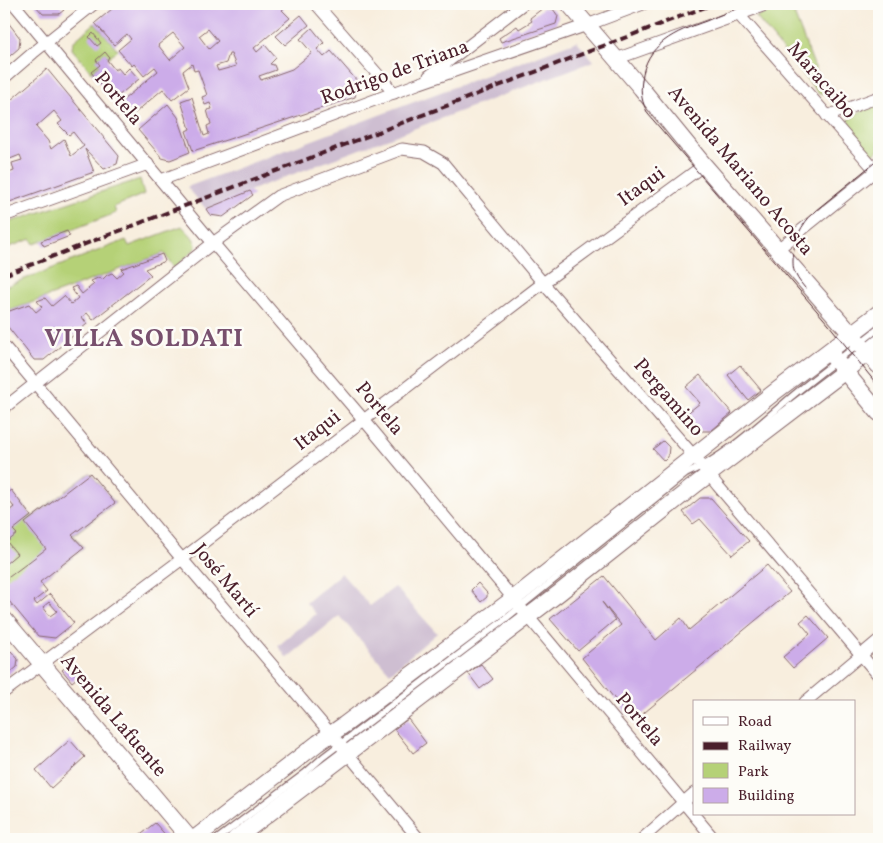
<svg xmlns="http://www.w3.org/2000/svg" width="883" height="843" font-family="Vollkorn,serif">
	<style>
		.industrial { fill: #cebed1 }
		.green { fill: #b5d177; stroke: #807851 }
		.building { fill: #ccace9; fill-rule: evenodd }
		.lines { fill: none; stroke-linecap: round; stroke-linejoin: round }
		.lane-casing { stroke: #87676a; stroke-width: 8 }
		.street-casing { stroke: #87676a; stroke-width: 13 }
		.secondary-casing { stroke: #87676a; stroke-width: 18 }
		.lane { stroke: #fff; stroke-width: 5.5 }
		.street { stroke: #fff; stroke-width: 11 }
		.secondary { stroke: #fff; stroke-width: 16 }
		.tram { stroke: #4a1f2b; stroke-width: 1 }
		.rail { stroke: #4a1f2b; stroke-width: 4; stroke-dasharray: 8 4; stroke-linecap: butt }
		.labels { text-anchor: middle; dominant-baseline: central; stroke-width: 5; stroke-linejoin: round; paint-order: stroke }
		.street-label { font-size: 20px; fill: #4a1f2b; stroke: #fdfcf7 }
		.district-label { font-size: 25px; font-weight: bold; letter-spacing: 1px; fill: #78506e; stroke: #fdfcf7 }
	</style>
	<rect width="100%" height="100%" fill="#fdfcf7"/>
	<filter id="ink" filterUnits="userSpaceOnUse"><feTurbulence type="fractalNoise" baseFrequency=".02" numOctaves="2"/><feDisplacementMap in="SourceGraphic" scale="10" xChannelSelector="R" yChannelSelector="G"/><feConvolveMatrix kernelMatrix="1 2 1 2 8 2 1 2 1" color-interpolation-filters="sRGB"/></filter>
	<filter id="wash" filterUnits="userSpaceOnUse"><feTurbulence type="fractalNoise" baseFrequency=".0096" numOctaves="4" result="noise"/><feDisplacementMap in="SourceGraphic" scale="20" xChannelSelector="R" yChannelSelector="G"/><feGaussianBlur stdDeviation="1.12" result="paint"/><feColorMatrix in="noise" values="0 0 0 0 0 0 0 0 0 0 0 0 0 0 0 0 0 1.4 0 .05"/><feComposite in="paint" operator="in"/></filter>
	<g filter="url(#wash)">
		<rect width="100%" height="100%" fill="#f8eede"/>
		<g class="industrial">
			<path d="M577 41 594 61 259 187 206 209 187 187Z"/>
			<path d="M341 573 370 606 395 587 437 633 390 673 339 616 287 658 278 646 316 614 306 603Z"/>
		</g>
		<g class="green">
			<path d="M792 4H820L794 14 825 93 819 94 756 17Z"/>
			<path d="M95 23 118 50 91 72 72 49 73 42Z"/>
			<path d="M879 104V150L871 157 844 125 855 114Z"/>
			<path d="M140 179 144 194 114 207 116 213 34 244 31 239 4 249V224Z"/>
			<path d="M182 226C188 233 197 239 196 248L174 268 164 253 4 313V287L126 240 129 246Z"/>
			<path d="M90 473 115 503 73 535 84 548 11 604 4 595V515L20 502 32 517Z"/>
		</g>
		<g id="blocks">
			<g class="building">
				<path d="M37 4H58L64 10 59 14H43L35 5Z"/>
				<path d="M118 4H289L282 10 290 18 254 48 257 52 265 45 276 58 270 64 274 65 276 70 259 76 261 80 292 69 312 53 300 39 312 28 324 43 317 49 324 57 331 51 358 82 355 97 193 151 186 131 190 129 181 101 192 97 204 136 209 134 207 126 211 124 207 110 212 109 210 103 205 105 202 97 207 95 198 70 194 71 192 64 183 71 189 87 172 100 163 89 129 118 117 105 158 71 155 67 144 76 134 64 132 66 118 50 131 39 127 34 114 45 95 23ZM208 29 218 41 209 49 199 36ZM173 33 185 47 170 60 158 45ZM229 54H231L236 66 218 71 216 66 226 63Z"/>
				<path d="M543 8 553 9 558 16 556 24 501 42 499 38 517 26 519 29 532 21 530 18Z"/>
				<path d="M301 15 309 25 285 45 276 36Z"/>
				<path d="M4 17 20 38 19 48 4 61Z"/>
				<path d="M93 33 101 43 97 46 89 37Z"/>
				<path d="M105 52 109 57 107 60 115 70 118 68 123 74 129 68 139 79 118 96 109 85 105 90 91 72 100 65 96 60Z"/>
				<path d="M47 69 119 156 117 164 104 169 85 149 94 172 4 204V175L14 171 12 163 22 160 20 155 5 161 4 160V106ZM54 111 62 121 58 124 69 135 73 132 84 146 71 156 64 139 51 149 48 141 36 127Z"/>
				<path d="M168 104 178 117 190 152 170 160 162 158 138 130Z"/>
				<path d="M250 191 253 195 223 217 210 215 206 209Z"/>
				<path d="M67 231 70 236 44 246 41 241Z"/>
				<path d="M162 254 165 261 145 269 151 275 93 320 87 313 82 317 87 324 44 360H34L4 322V313L29 304 36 312 42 307 37 301 45 298 52 306 64 296 71 304 78 298 71 288 76 286 82 294 94 284 91 281 100 277 102 280 107 275 112 273 117 278 124 272 121 269Z"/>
				<path d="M740 365 761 390 748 400 728 375Z"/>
				<path d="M700 375 732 413 711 431H699L685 415 700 403 686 387Z"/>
				<path d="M663 441 669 447 668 457 664 461 653 449Z"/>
				<path d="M90 473 115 503 72 535 84 548 40 582 47 591 34 601 37 605 50 594 74 623 55 638 38 636 4 595V578L5 580 46 549 25 523ZM49 602 57 611 50 616 43 607Z"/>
				<path d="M11 490 31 516 13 530 17 534 7 542 17 554 4 565V505L9 511 14 507 4 495Z"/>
				<path d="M700 498H711L749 541 732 555 700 519 693 524 683 512Z"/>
				<path d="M767 565 790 592 633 722 582 658 621 625 602 602 615 620 578 651 550 619 604 576 656 640 681 618 689 630Z"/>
				<path d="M478 583 487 593V597L481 602 471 590Z"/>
				<path d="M808 615 828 638 793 668 783 657 810 634 800 622Z"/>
				<path d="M11 651 18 659 17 667 4 678V657Z"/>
				<path d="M73 661 83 673 72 682 62 670Z"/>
				<path d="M481 664 493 679 480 689 468 673Z"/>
				<path d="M408 719 426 743 413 753 394 729Z"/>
				<path d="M70 740 85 757 51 788 36 770Z"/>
				<path d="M155 823 169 839H141L138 836Z"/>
			</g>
		</g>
	</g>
	<g filter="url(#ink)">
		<use href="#blocks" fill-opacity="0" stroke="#87676a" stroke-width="1"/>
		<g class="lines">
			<g class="lane-casing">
				<path id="lane" d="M217 839 305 773 323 757 504 620 686 474C726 456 758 425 791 397 820 373 850 351 879 328"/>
			</g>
			<g class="street-casing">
				<g id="street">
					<path d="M14 4 213 243 364 420 714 839"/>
					<path d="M316 4 394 93"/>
					<path d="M739 15 876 171"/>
					<path d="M616 59 768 4"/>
					<path d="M429 76 523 4"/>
					<path d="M4 78 33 53 94 4"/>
					<path d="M827 116 879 97"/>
					<path d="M161 180 420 83 587 25 643 4"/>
					<path d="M4 216 148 164"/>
					<path d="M778 249 879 168"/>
					<path d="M4 346 182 559 348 754 419 839"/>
					<path d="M4 408 213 243 278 196 402 149 424 152 443 163 543 283 694 456 718 486 879 676"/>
					<path d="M4 692 182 559 543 283 704 165"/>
					<path d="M805 702 879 640"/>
					<path d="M642 839 694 793"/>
				</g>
			</g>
			<g class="secondary-casing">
				<g id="secondary">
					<path d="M569 4 641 88 704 165 879 366"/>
					<path d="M829 352 879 413"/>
					<path d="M4 619 190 839"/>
					<path d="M194 839 318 743 344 725 513 599 776 391 879 313"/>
					<path d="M235 839 559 593 695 485 845 371 879 343"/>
				</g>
			</g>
			<use href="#lane" class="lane"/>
			<use href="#street" class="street"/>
			<use href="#secondary" class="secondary"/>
			<g class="tram">
				<path d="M749 4C735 9 720 15 706 21 675 32 646 44 642 80 640 94 642 102 648 114L829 325 879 387"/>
				<path d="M805 288C802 284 798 280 796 275 793 270 793 265 793 260 793 240 801 225 815 211L879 159"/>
			</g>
			<path class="rail" d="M4 275 713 4"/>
		</g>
	</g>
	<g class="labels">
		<g class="street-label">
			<text transform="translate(395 73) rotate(-20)">Rodrigo de Triana</text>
			<text transform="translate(821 81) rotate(49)">Maracaibo</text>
			<text transform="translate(118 99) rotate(50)">Portela</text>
			<text transform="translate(740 171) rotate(50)">Avenida Mariano Acosta</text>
			<text transform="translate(642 187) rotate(-36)">Itaqui</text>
			<text transform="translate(668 398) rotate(49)">Pergamino</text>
			<text transform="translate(379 409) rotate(50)">Portela</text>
			<text transform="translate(318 431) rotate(-38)">Itaqui</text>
			<text transform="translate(225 581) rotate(50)">José Martí</text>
			<text transform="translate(113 716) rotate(50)">Avenida Lafuente</text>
			<text transform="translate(639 720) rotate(50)">Portela</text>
		</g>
		<g class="district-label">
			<text x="144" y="339">VILLA SOLDATI</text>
		</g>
	</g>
	<rect width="883" height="843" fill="none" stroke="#fdfcf7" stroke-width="20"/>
	<rect x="693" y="700" width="162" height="115" fill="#fdfcf7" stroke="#b5a4a5"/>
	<rect x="703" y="717" width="25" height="8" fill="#ffffff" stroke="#b5a4a5"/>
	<text x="738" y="726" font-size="15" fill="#4a1f2b">Road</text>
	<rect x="703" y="742" width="25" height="8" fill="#4a1f2b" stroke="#b5a4a5"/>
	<text x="738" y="750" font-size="15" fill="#4a1f2b">Railway</text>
	<rect x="703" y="763" width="25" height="15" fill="#b5d177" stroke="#b5a4a5"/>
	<text x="738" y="776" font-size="15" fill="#4a1f2b">Park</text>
	<rect x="703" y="788" width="25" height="15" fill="#ccace9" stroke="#b5a4a5"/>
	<text x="738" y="800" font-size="15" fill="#4a1f2b">Building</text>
</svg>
